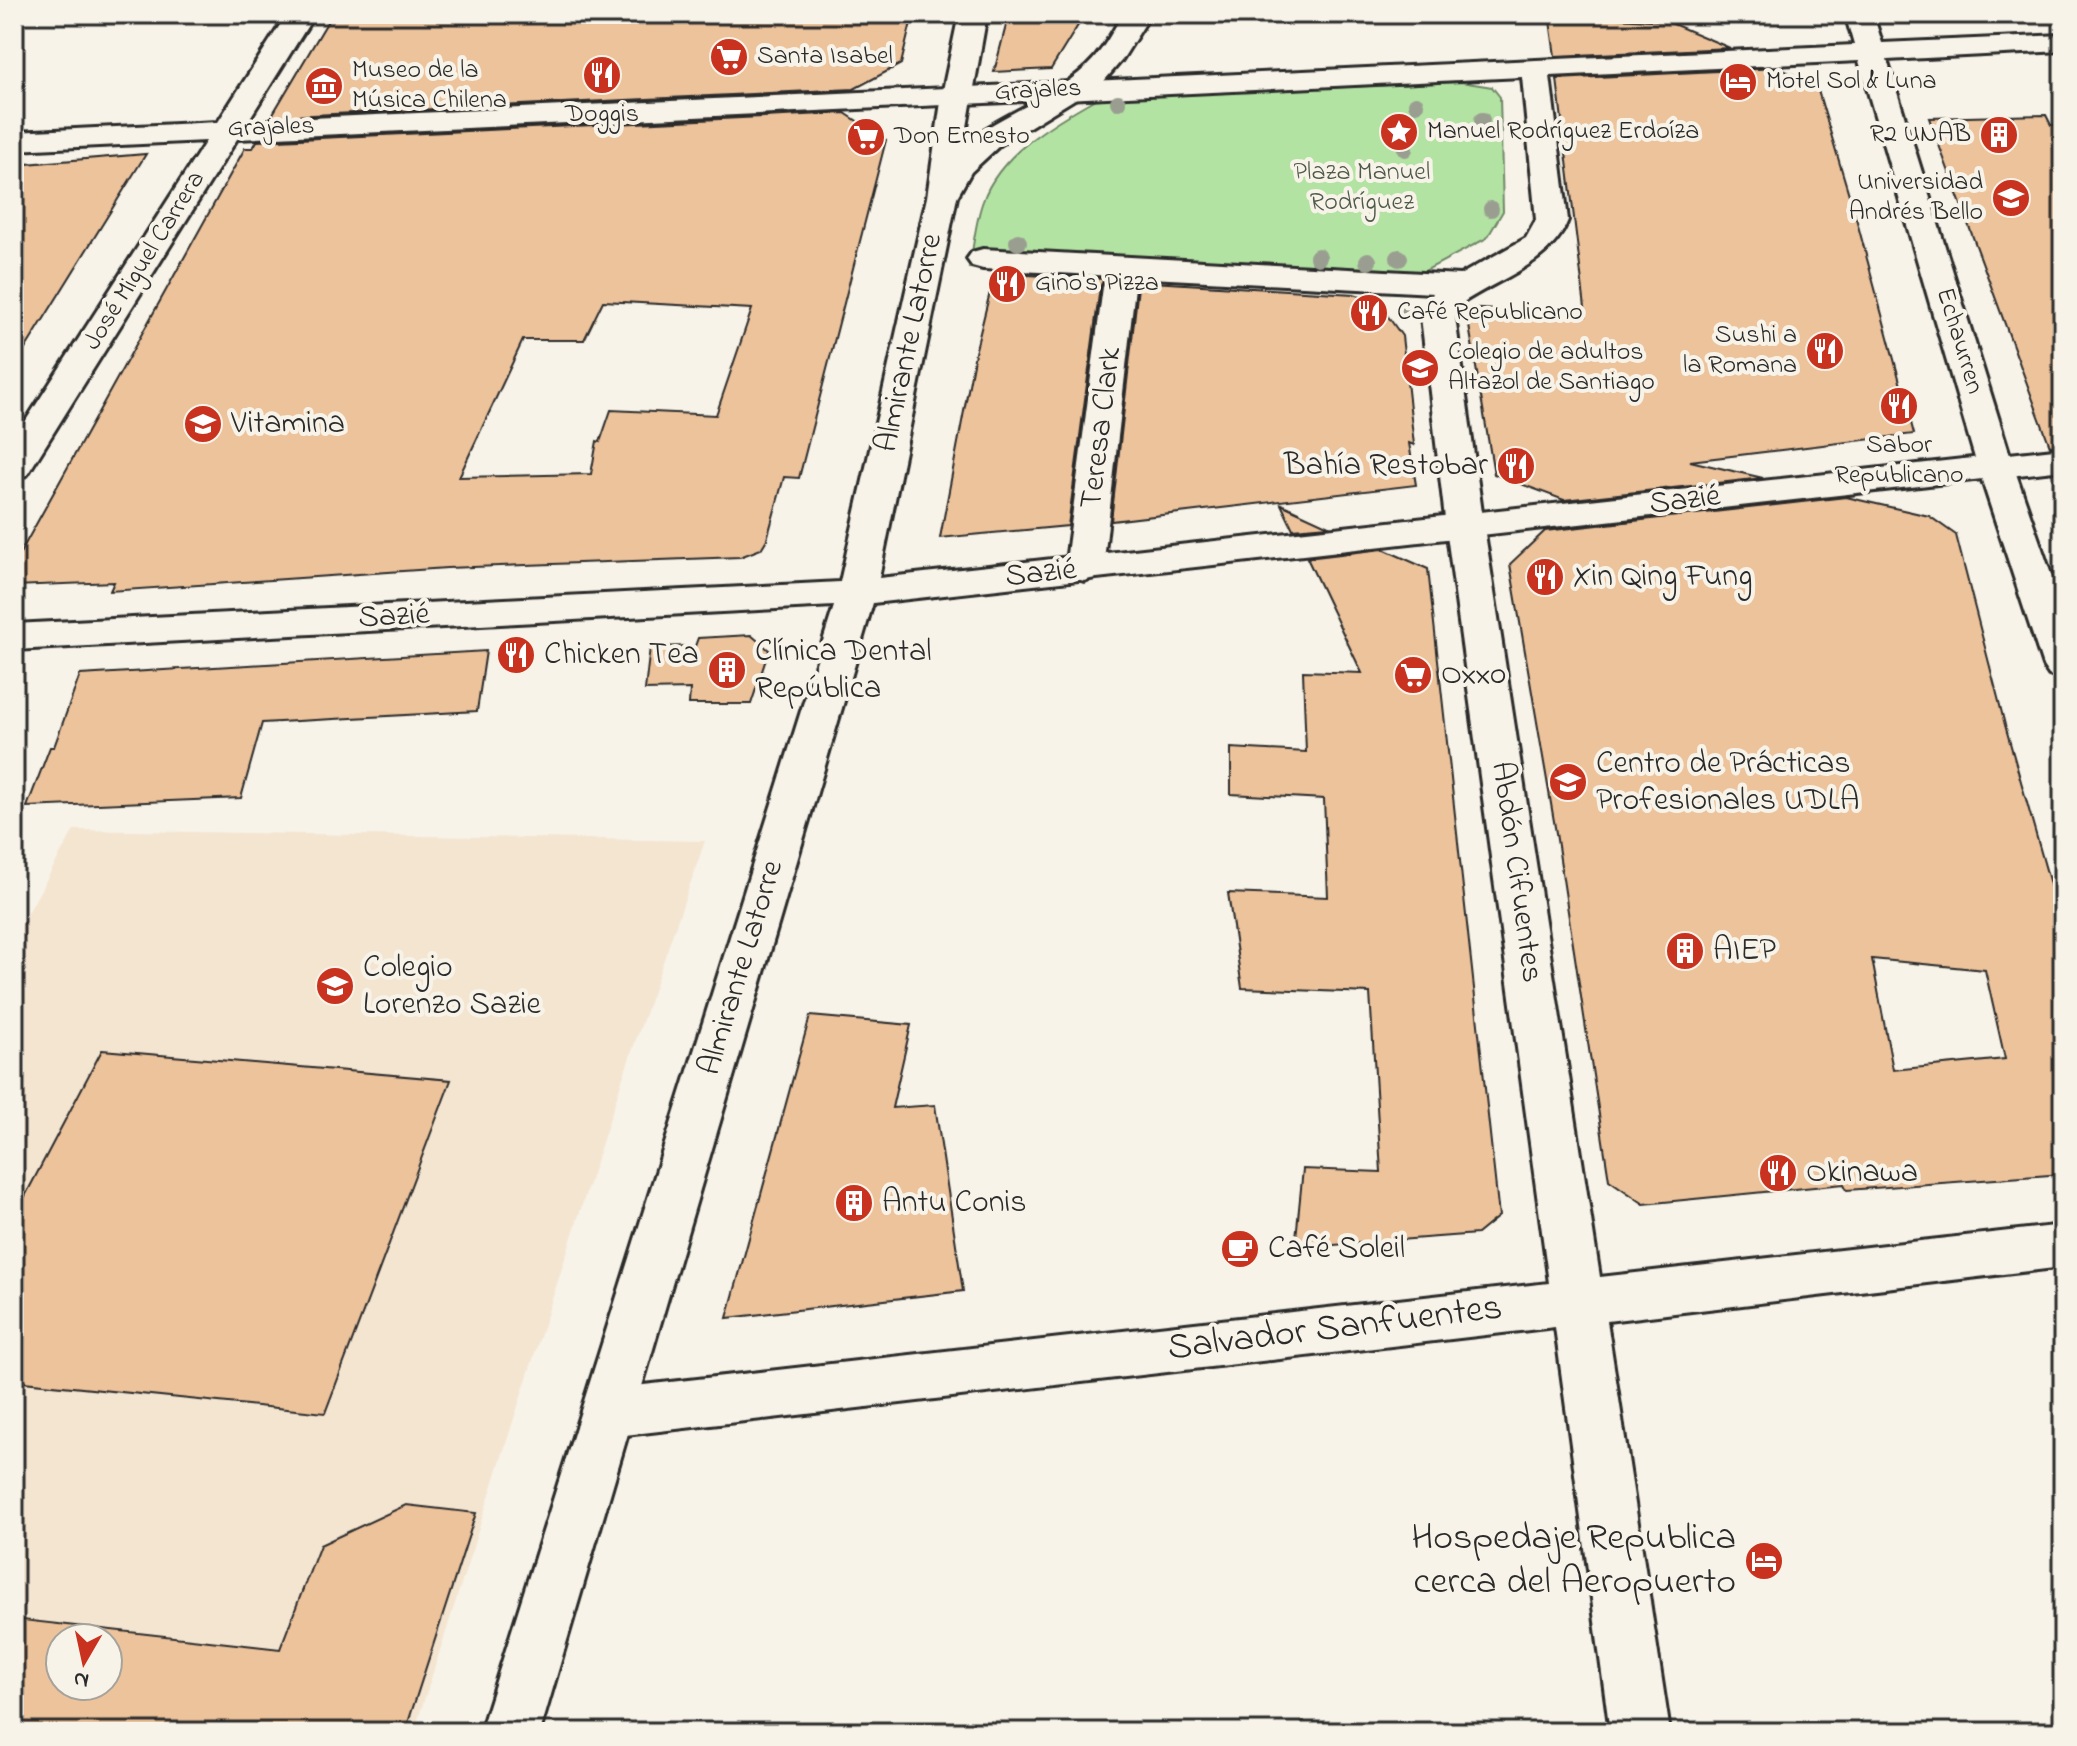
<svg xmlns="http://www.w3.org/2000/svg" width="2077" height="1746" font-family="'Indie Flower',sans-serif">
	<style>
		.built { fill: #f4e5d1; fill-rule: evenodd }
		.green { fill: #b3e3a3; stroke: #6f8767; stroke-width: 2 }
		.building { fill: #edc39c; stroke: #2b2b2b; stroke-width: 2; fill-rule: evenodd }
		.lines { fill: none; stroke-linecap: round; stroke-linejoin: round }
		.street-casing { stroke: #2b2b2b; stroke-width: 6 }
		.secondary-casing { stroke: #2b2b2b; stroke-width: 6 }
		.street { fill: #f7f3e8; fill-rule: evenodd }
		.secondary { fill: #f7f3e8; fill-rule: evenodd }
		.tree { fill: #9a9e91 }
		.labels { text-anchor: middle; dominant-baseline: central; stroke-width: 8; stroke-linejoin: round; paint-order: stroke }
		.far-poi-label { font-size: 26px; fill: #2b2b2b; stroke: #f7f3e8; text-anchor: start }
		.far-street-label { font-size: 26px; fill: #2b2b2b; stroke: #f7f3e8 }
		.far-park-label { font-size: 26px; fill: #4d5949; stroke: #f7f3e8 }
		.street-label { font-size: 32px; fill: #2b2b2b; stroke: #f7f3e8 }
		.poi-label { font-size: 32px; fill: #2b2b2b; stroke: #f7f3e8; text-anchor: start }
		.near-street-label { font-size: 38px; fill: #2b2b2b; stroke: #f7f3e8 }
		.near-poi-label { font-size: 38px; fill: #2b2b2b; stroke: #f7f3e8; text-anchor: end }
	</style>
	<rect width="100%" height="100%" fill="#f7f3e8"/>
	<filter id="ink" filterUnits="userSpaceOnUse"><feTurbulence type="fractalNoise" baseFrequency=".0125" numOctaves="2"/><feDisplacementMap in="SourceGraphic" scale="16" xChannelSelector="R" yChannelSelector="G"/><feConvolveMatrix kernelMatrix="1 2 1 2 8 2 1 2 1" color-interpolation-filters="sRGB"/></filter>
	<g filter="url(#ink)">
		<path class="built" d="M74 830 705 841 621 1083 414 1732H14V938ZM60 1638H108V1686H60Z"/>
		<path class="green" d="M1461 82 1492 87 1500 97 1503 211 1487 238 1385 292 969 268C974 246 975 222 983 201 1000 153 1056 121 1097 98Z"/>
		<g class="building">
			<path d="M332 14H913L901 64 854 89 271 117Z"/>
			<path d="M1009 14H1085L1051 69 994 72Z"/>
			<path d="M1549 14 1666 21 1730 48 1555 56Z"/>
			<path d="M1778 68 1816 84 1856 218 1914 434 1690 461 1763 478 1564 500 1494 474 1466 308 1586 316 1557 79Z"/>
			<path d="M845 113 886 140 799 478 784 477 767 539 761 549 740 557 447 568 110 591 114 582 14 586V564L245 148H253L257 141ZM603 301 752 309 716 415 611 410 600 442 597 441 591 474 459 477 523 340H584Z"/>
			<path d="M2046 115 2051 125H2063V445L2050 446 1929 118Z"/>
			<path d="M146 154 14 367V165Z"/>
			<path d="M1008 274 1104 279 1100 287 1068 526 940 538 975 353 993 280Z"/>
			<path d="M1135 281 1354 294 1377 301 1402 336 1414 445 1409 443 1416 485 1111 521 1138 287Z"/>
			<path d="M1846 497 1929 516 1956 535 2005 725 2063 930V1174L1847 1190 1844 1184 1644 1204 1609 1180 1556 833 1510 564 1545 531ZM1872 959 1985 970 2005 1059 1893 1070Z"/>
			<path d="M1281 504 1329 526 1293 529Z"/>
			<path d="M1383 549 1428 569 1499 1216 1477 1234 1295 1248 1303 1169 1381 1172 1370 993 1242 988 1228 893 1328 897 1324 799 1231 794V748L1306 752 1303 671 1362 673 1307 558Z"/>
			<path d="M751 635 769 650 751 704H689L690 689 645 690 650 647 695 646 698 638Z"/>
			<path d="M486 651 477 711 262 723 241 798 27 807 50 747H54L80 675Z"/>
			<path d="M810 1016 911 1025 892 1108 935 1105 963 1291 727 1318Z"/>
			<path d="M102 1050 451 1080 325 1413 14 1381V1217Z"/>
			<path d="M406 1505 476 1513 405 1732H14V1619L280 1649 320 1545ZM60 1638H108V1686H60Z"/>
		</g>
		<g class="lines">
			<g class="street-casing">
				<g id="street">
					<path d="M287 14H315L248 121 1854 45 1845 14H1873L1882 43 2063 35V51L1887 60 2013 465 2063 609V679L2049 675 2043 666 1977 465 1859 61 1550 76 1568 220C1552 264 1496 279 1459 305L1455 317 1484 527 1600 1277 2063 1225V1267L1607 1321 1670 1732H1610L1555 1327 608 1437 589 1430 581 1413 589 1396 608 1389 1549 1283 1446 527 1421 317 1433 293 983 269 972 266 967 259 972 252 983 249 1460 275 1526 238 1536 220 1522 77 237 139 27 475 14 478V439L206 141 14 150V132L218 122Z"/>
					<path d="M1119 277 1131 280 1135 287 1103 569 1097 577 1084 581 1071 577 1065 569 1103 287 1107 280Z"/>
				</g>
			</g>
			<g class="secondary-casing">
				<path id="secondary" d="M959 14H987L964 144C1002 113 1052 99 1087 66 1103 51 1112 32 1123 14H1151L1122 60 1104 81 1000 145 971 172 957 197 879 578 2063 448V470L873 603 540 1732H480L834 606 14 650V624L840 582 927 197 942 95Z"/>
			</g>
			<use href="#street" class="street"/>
			<use href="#secondary" class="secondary"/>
		</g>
		<g class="tree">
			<circle cx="1118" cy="102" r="8"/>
			<circle cx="1416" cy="104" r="8"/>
			<circle cx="1482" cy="120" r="8"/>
			<circle cx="1405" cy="149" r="8"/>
			<circle cx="1491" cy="209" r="8"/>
			<circle cx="1018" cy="242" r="9"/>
			<circle cx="1318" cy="257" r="9"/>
			<circle cx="1399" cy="258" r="9"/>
			<circle cx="1368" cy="261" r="9"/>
			<circle cx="1404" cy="311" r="9"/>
		</g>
	</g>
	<defs>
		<g id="supermarket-disc" transform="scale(2)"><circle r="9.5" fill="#c8321e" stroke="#f7f3e8"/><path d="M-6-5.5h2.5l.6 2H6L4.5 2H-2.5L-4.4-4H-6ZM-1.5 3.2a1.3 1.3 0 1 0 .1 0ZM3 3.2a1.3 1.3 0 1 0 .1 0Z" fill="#fff"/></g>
		<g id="restaurant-disc" transform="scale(2)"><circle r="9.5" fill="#c8321e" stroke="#f7f3e8"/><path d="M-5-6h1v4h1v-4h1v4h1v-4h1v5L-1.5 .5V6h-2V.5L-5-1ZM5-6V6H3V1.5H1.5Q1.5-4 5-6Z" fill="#fff"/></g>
		<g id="hotel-disc" transform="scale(2)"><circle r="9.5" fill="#c8321e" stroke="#f7f3e8"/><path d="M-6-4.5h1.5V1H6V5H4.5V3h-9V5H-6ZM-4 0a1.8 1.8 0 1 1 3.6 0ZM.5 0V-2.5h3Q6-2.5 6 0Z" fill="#fff"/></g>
		<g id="museum-disc" transform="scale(2)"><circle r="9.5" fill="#c8321e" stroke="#f7f3e8"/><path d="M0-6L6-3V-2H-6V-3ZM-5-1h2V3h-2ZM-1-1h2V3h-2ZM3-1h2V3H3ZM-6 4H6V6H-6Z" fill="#fff"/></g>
		<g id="sight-disc" transform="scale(2)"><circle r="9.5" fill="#c8321e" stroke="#f7f3e8"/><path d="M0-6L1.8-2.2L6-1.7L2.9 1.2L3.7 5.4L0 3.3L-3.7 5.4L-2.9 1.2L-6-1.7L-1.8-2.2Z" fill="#fff"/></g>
		<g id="building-disc" transform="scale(2)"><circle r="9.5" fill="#c8321e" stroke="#f7f3e8"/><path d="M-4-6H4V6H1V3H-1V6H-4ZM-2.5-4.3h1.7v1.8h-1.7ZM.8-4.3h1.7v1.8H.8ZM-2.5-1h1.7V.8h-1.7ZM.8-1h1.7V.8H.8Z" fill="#fff"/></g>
		<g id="university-disc" transform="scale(2)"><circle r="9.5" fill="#c8321e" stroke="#f7f3e8"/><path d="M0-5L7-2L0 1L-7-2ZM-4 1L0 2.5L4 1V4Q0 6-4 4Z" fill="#fff"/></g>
		<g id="school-disc" transform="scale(2)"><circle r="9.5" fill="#c8321e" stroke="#f7f3e8"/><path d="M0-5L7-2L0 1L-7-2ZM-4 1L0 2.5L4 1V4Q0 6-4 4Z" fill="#fff"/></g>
		<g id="cafe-disc" transform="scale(2)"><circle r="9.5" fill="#c8321e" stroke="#f7f3e8"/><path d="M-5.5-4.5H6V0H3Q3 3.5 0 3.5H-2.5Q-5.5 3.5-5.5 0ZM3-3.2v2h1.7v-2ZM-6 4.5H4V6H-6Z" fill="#fff"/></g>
	</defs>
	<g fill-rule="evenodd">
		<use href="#supermarket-disc" x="729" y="57"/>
		<use href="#restaurant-disc" x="602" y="75"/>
		<use href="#hotel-disc" x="1738" y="82"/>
		<use href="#museum-disc" x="324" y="86"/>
		<use href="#sight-disc" x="1399" y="132"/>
		<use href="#building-disc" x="1999" y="135"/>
		<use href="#supermarket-disc" x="866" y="137"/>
		<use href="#university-disc" x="2011" y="198"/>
		<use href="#restaurant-disc" x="1007" y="284"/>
		<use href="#restaurant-disc" x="1369" y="313"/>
		<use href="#restaurant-disc" x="1825" y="351"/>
		<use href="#school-disc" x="1420" y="368"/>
		<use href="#restaurant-disc" x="1899" y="406"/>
		<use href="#school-disc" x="203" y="424"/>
		<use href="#restaurant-disc" x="1516" y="466"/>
		<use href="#restaurant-disc" x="1545" y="577"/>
		<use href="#restaurant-disc" x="516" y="655"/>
		<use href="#building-disc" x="727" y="670"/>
		<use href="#supermarket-disc" x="1413" y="675"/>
		<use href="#university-disc" x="1568" y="782"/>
		<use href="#building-disc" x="1685" y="951"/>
		<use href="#school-disc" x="335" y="986"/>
		<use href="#restaurant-disc" x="1778" y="1173"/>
		<use href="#building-disc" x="854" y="1203"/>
		<use href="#cafe-disc" x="1240" y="1249"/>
		<use href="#hotel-disc" x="1764" y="1561"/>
	</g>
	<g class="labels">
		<g class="far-poi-label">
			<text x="757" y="57">Santa Isabel</text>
			<text x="352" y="71">Museo de la<tspan x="352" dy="30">Música Chilena</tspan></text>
			<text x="1766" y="82">Motel Sol &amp; Luna</text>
			<text x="602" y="115" text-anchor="middle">Doggis</text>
			<text x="1427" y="132">Manuel Rodríguez Erdoíza</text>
			<text x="1971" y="135" text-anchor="end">R2 UNAB</text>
			<text x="894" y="137">Don Ernesto</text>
			<text x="1983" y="183" text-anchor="end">Universidad<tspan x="1983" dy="30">Andrés Bello</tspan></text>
			<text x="1035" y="284">Gino's Pizza</text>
			<text x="1397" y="313">Café Republicano</text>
			<text x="1797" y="336" text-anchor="end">Sushi a<tspan x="1797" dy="30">la Romana</tspan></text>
			<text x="1448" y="353">Colegio de adultos<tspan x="1448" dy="30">Altazol de Santiago</tspan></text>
			<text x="1899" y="446" text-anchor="middle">Sabor<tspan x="1899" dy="30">Republicano</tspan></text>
		</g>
		<g class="far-street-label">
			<text transform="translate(1038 91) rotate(-3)">Grajales</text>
			<text transform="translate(271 128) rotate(-2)">Grajales</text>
			<text transform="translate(145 261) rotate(-58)">José Miguel Carrera</text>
			<text transform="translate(1959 341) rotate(73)">Echaurren</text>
		</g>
		<g class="far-park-label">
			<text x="1362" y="173">Plaza Manuel<tspan x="1362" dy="30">Rodríguez</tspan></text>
		</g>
		<g class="street-label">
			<text transform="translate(910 343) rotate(-78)">Almirante Latorre</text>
			<text transform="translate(1102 428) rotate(-83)">Teresa Clark</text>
			<text transform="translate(1685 501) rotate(-7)">Sazié</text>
			<text transform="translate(1041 574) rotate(-6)">Sazié</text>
			<text transform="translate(394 617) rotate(-3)">Sazié</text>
			<text transform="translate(1516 872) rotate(82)">Abdón Cifuentes</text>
			<text transform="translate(742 968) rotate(-73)">Almirante Latorre</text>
		</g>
		<g class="poi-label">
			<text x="231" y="424">Vitamina</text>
			<text x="1488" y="466" text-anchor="end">Bahía Restobar</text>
			<text x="1573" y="577">Xin Qing Fung</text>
			<text x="755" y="652">Clínica Dental<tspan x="755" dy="37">República</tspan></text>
			<text x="544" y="655">Chicken Tea</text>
			<text x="1441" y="675">Oxxo</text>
			<text x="1596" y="764">Centro de Prácticas<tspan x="1596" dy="37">Profesionales UDLA</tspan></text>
			<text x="1713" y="951">AIEP</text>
			<text x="363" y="968">Colegio<tspan x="363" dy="37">Lorenzo Sazie</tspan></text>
			<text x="1806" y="1173">Okinawa</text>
			<text x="882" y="1203">Antu Conis</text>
			<text x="1268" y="1249">Café Soleil</text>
		</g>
		<g class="near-street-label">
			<text transform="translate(1335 1329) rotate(-7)">Salvador Sanfuentes</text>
		</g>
		<g class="near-poi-label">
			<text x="1736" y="1539">Hospedaje Republica<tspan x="1736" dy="44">cerca del Aeropuerto</tspan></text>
		</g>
	</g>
	<rect width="2077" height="1746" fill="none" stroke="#f7f3e8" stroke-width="48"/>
	<rect x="24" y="24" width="2029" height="1698" fill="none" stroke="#2b2b2b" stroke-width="3" filter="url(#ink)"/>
	<g transform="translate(84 1662) rotate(189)"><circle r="38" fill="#f7f3e8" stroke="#a5a39c" stroke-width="2"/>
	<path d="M0-6L14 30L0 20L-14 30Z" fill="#c8321e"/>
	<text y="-12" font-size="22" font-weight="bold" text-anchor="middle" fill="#2b2b2b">N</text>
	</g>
</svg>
